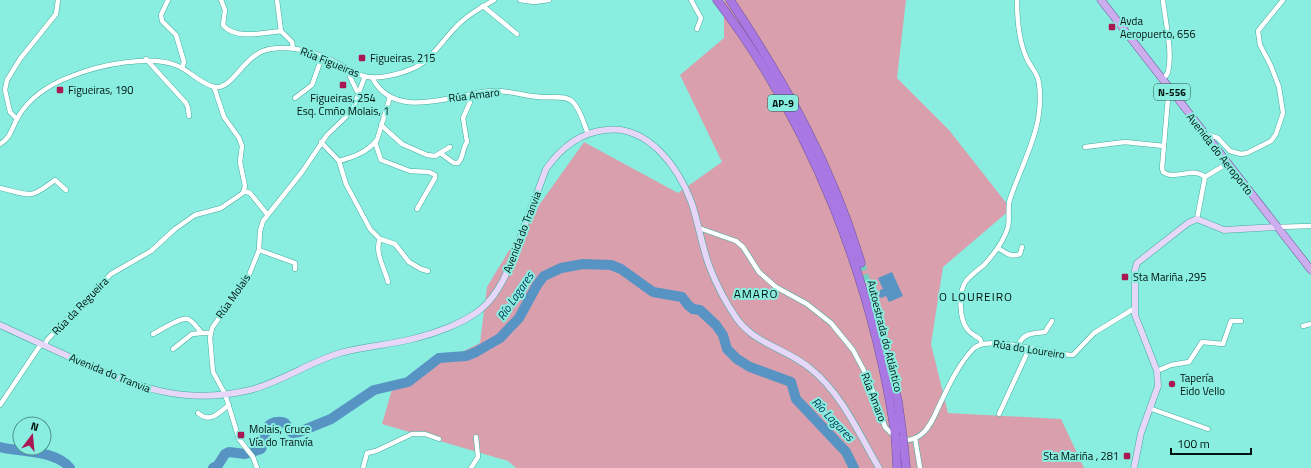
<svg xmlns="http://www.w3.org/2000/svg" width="1311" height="468" font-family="'Titillium Web',sans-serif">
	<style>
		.green { fill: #d99fac }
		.water { fill: #5794c4 }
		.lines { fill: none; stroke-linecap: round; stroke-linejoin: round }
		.river { stroke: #5794c4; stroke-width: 10 }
		.motorway-tunnel { stroke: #74cdc1; stroke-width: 8; stroke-dasharray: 8 4; stroke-linecap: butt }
		.minor-casing { stroke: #42ab9e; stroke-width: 5.5 }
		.secondary-casing { stroke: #42ab9e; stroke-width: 7 }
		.primary-casing { stroke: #6e5499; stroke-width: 8 }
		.motorway-casing { stroke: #6e5499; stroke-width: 9 }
		.minor { stroke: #fff; stroke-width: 4.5 }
		.secondary { stroke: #e6d6f7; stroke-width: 6 }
		.primary { stroke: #ccaeee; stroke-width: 7 }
		.motorway { stroke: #aa78e3; stroke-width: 8 }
		.motorway-bridge-casing { stroke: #6e5499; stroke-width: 9; stroke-linecap: butt }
		.motorway-bridge { stroke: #aa78e3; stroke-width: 8 }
		.poi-dot { fill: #a91853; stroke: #89eee0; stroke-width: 1.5 }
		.labels { text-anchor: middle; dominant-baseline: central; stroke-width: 4; stroke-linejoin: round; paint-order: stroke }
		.shield { fill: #89eee0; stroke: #29544e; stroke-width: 1 }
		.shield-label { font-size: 10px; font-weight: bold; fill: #00120f }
		.poi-label { font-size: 11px; fill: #00120f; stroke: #89eee0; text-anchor: start }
		.street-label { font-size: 11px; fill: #00120f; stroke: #89eee0 }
		.neighbourhood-label { font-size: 12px; letter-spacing: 1px; fill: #00120f; stroke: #89eee0 }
		.water-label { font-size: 12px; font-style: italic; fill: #033656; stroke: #89eee0 }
	</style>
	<rect width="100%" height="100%" fill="#89eee0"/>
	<path class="green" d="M724 0H906L897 78 949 130 1011 209 943 267 931 344 948 413 1061 419 1084 468H516L508 461 382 424 393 386 480 343 487 287 522 229 584 142 678 193 722 162 680 75 724 38Z"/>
	<path class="water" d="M892 272 903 296 889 302 886 296 881 298 879 296 880 290 883 289 878 278Z"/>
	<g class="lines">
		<g class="river">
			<path d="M0 447C20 452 56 450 70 468"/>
			<path d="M213 468 218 465 225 454 229 452 245 454 261 449C267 439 261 426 275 422 278 422 282 421 285 423 288 426 288 431 293 433L299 432 331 419 374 390 408 382 439 358 466 356 476 352 500 338 519 318 537 285 544 276 561 268 583 264 611 265 621 269 653 292 682 297 688 305 693 309 700 310 716 325 723 335 727 349 737 359 750 367 791 382 796 399 846 452 854 468"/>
		</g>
		<path class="motorway-tunnel" d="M861 263 883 340"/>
		<g class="minor-casing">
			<g id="minor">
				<path d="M168 0 161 15 162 21 176 35 184 62 182 68"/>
				<path d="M221 0 225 10 223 25C235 40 264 33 281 31"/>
				<path d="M277 0 281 31 292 42 293 48"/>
				<path d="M520 0 534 2 549 0"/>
				<path d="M691 0 701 18 697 29"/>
				<path d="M483 6 517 34"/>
				<path d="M146 59 186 103 188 108 189 116"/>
				<path d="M349 69 350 77 358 93"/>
				<path d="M372 77C394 123 455 93 492 91 508 90 524 96 540 97 549 98 565 95 572 101 580 108 584 124 588 134"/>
				<path d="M1162 79C1165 77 1167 76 1168 72 1173 52 1165 21 1163 0"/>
				<path d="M1173 93 1168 98 1162 168 1163 172C1176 181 1192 166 1205 177L1197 219"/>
				<path d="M295 98 312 85 322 57"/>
				<path d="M17 119 10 112 5 90 7 80 20 59 56 14 58 0"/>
				<path d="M381 125 402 144 427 155 435 156 450 147"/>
				<path d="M1206 134 1218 138 1230 151 1241 154 1247 153 1271 141 1276 134 1283 113 1279 87 1271 66 1260 45 1258 31 1283 0"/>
				<path d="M321 142 339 161 346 184 370 229 380 239 395 244 409 262 421 269 428 271"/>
				<path d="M375 142 381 160 410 171 429 172 435 175V178L417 209"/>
				<path d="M0 144C11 138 12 127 18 117 30 97 50 84 72 76 99 65 151 54 178 66 190 71 202 85 215 87 233 90 244 53 270 49 294 45 318 53 339 64 348 68 357 75 367 77 380 79 401 74 414 68 431 60 442 41 455 28 466 16 480 8 494 0"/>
				<path d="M1085 147 1125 142 1164 146"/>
				<path d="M440 153 454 163H458C464 157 462 149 467 142L463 118 470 102V95"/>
				<path d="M339 161C354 157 367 152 377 140L390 97"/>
				<path d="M1205 177 1228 163"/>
				<path d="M0 188C31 195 29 200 55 180L66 190"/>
				<path d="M244 191 250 193 267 214"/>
				<path d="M1277 227 1311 226"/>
				<path d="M699 228 736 241 743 247 759 272 776 287 807 304 831 323 853 350 869 380 885 427 895 437"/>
				<path d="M380 239C374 252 385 269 388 282"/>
				<path d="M998 248C1004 252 1012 258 1020 254L1022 247"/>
				<path d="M259 250 295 263V269"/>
				<path d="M1303 326 1311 324"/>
				<path d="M153 334C161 330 180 317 188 319 193 321 198 329 202 333H211"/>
				<path d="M982 344 980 339C976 336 971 334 968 330 959 320 958 292 966 281 971 275 978 270 984 265 994 254 1004 241 1008 227 1010 218 1007 208 1010 199 1023 160 1045 127 1039 83 1038 73 1031 68 1027 59 1019 42 1017 19 1017 0"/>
				<path d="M45 345 47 340 111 274 151 251 175 229 195 215 221 208 243 193 245 186 240 162 242 146 239 138 224 117 214 87"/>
				<path d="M1017 347C1023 333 1032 333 1045 332L1052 321"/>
				<path d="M173 349 192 334 202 333"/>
				<path d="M1157 371 1171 365 1189 362 1202 342 1223 344 1231 321H1241"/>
				<path d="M0 405 41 344"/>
				<path d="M1149 408 1208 429"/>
				<path d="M198 413C211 424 219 412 229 405"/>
				<path d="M999 414 1029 349"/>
				<path d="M915 438 920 468"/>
				<path d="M902 440C910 441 918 438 924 432 931 425 935 415 939 406 948 387 959 363 974 348 990 334 1050 355 1073 355L1094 333 1135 308"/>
				<path d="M257 468 253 457 239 439 225 394 213 372 210 338 212 328 249 275 259 250 260 231 263 221 302 172 327 135 352 111 365 76"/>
				<path d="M363 468 367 453 376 451 412 434H425L439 439"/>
				<path d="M471 468 478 457 476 437"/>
			</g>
		</g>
		<g class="secondary-casing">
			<g id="secondary">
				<path d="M0 325C25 337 51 348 76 360 136 387 184 406 250 390 282 382 309 362 340 353 365 346 391 345 416 338 437 333 463 323 480 310 503 291 511 262 521 235 529 213 538 191 546 169 560 149 579 133 605 130 648 124 679 168 692 204 699 225 702 248 710 268 717 286 726 303 737 319 756 345 788 349 811 369 842 394 859 434 879 468"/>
				<path d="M1134 468 1141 433 1158 386 1157 371 1135 315V270L1137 263 1188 223 1197 219 1224 230 1277 227"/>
			</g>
		</g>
		<g class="primary-casing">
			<path id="primary" d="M1101 0 1311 270"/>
		</g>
		<g class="motorway-casing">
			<g id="motorway">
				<path d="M717 0C812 124 872 280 895 433"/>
				<path d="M730 0C786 84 832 166 861 263"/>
				<path d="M886 352 898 401 903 438"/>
				<path d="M896 445 897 468"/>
				<path d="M904 447 906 468"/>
			</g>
		</g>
		<use href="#minor" class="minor"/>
		<use href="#secondary" class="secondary"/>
		<use href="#primary" class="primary"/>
		<use href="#motorway" class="motorway"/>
		<g class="motorway-bridge-casing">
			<g id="motorway-bridge">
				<path d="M895 433 896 445"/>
				<path d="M903 438 904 447"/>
			</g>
		</g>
		<use href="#motorway-bridge" class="motorway-bridge"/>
	</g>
	<g class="poi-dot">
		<rect x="1108" y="23" width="8" height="8" rx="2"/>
		<rect x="358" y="54" width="8" height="8" rx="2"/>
		<rect x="339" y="81" width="8" height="8" rx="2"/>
		<rect x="56" y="86" width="8" height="8" rx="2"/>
		<rect x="1121" y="273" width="8" height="8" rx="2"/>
		<circle cx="1172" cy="384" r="4"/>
		<rect x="237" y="431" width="8" height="8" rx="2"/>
		<rect x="1123" y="452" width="8" height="8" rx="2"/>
	</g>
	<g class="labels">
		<g class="shield">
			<rect x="1154" y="84" width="36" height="16" rx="3"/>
			<rect x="768" y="95" width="30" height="16" rx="3"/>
		</g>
		<g class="shield-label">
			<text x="1172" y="92">N-556</text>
			<text x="783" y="103">AP-9</text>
		</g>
		<g class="poi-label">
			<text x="1120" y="21">Avda<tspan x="1120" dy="13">Aeropuerto, 656</tspan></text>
			<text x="370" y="58">Figueiras, 215</text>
			<text x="68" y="90">Figueiras, 190</text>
			<text x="343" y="98" text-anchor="middle">Figueiras, 254<tspan x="343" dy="13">Esq. Cmño Molais, 1</tspan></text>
			<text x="1133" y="277">Sta Mariña ,295</text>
			<text x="1180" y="378">Tapería<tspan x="1180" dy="13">Eido Vello</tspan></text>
			<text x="249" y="429">Molais, Cruce<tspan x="249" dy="13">Vía do Tranvía</tspan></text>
			<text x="1119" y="456" text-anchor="end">Sta Mariña , 281</text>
		</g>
		<g class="street-label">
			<text transform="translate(330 62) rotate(22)">Rúa Figueiras</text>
			<text transform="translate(474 95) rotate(-7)">Rúa Amaro</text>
			<text transform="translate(1220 154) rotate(52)">Avenida do Aeroporto</text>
			<text transform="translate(522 232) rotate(-69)">Avenida do Tranvia</text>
			<text transform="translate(233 296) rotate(-55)">Rúa Molais</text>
			<text transform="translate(80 306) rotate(-46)">Rúa da Regueira</text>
			<text transform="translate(885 336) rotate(76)">Autoestrada do Atlántico</text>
			<text transform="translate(1029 349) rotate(9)">Rúa do Loureiro</text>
			<text transform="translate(110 373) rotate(22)">Avenida do Tranvia</text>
			<text transform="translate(874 397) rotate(69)">Rúa Amaro</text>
		</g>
		<g class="neighbourhood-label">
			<text x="756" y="293">AMARO</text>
			<text x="976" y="296">O LOUREIRO</text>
		</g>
		<g class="water-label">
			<text transform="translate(515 296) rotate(-56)">Río Lagares</text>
			<text transform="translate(833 419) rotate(46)">Río Lagares</text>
		</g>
	</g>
	<g transform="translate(32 436) rotate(16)"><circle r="19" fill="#89eee0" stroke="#52968c"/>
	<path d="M0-3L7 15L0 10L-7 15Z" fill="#a91853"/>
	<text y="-6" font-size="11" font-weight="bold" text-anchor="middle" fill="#00120f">N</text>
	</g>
	<path d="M1171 448v6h80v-6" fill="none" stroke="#00120f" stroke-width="2"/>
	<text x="1177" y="448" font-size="12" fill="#00120f" stroke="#89eee0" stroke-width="3" paint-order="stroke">100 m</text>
</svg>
